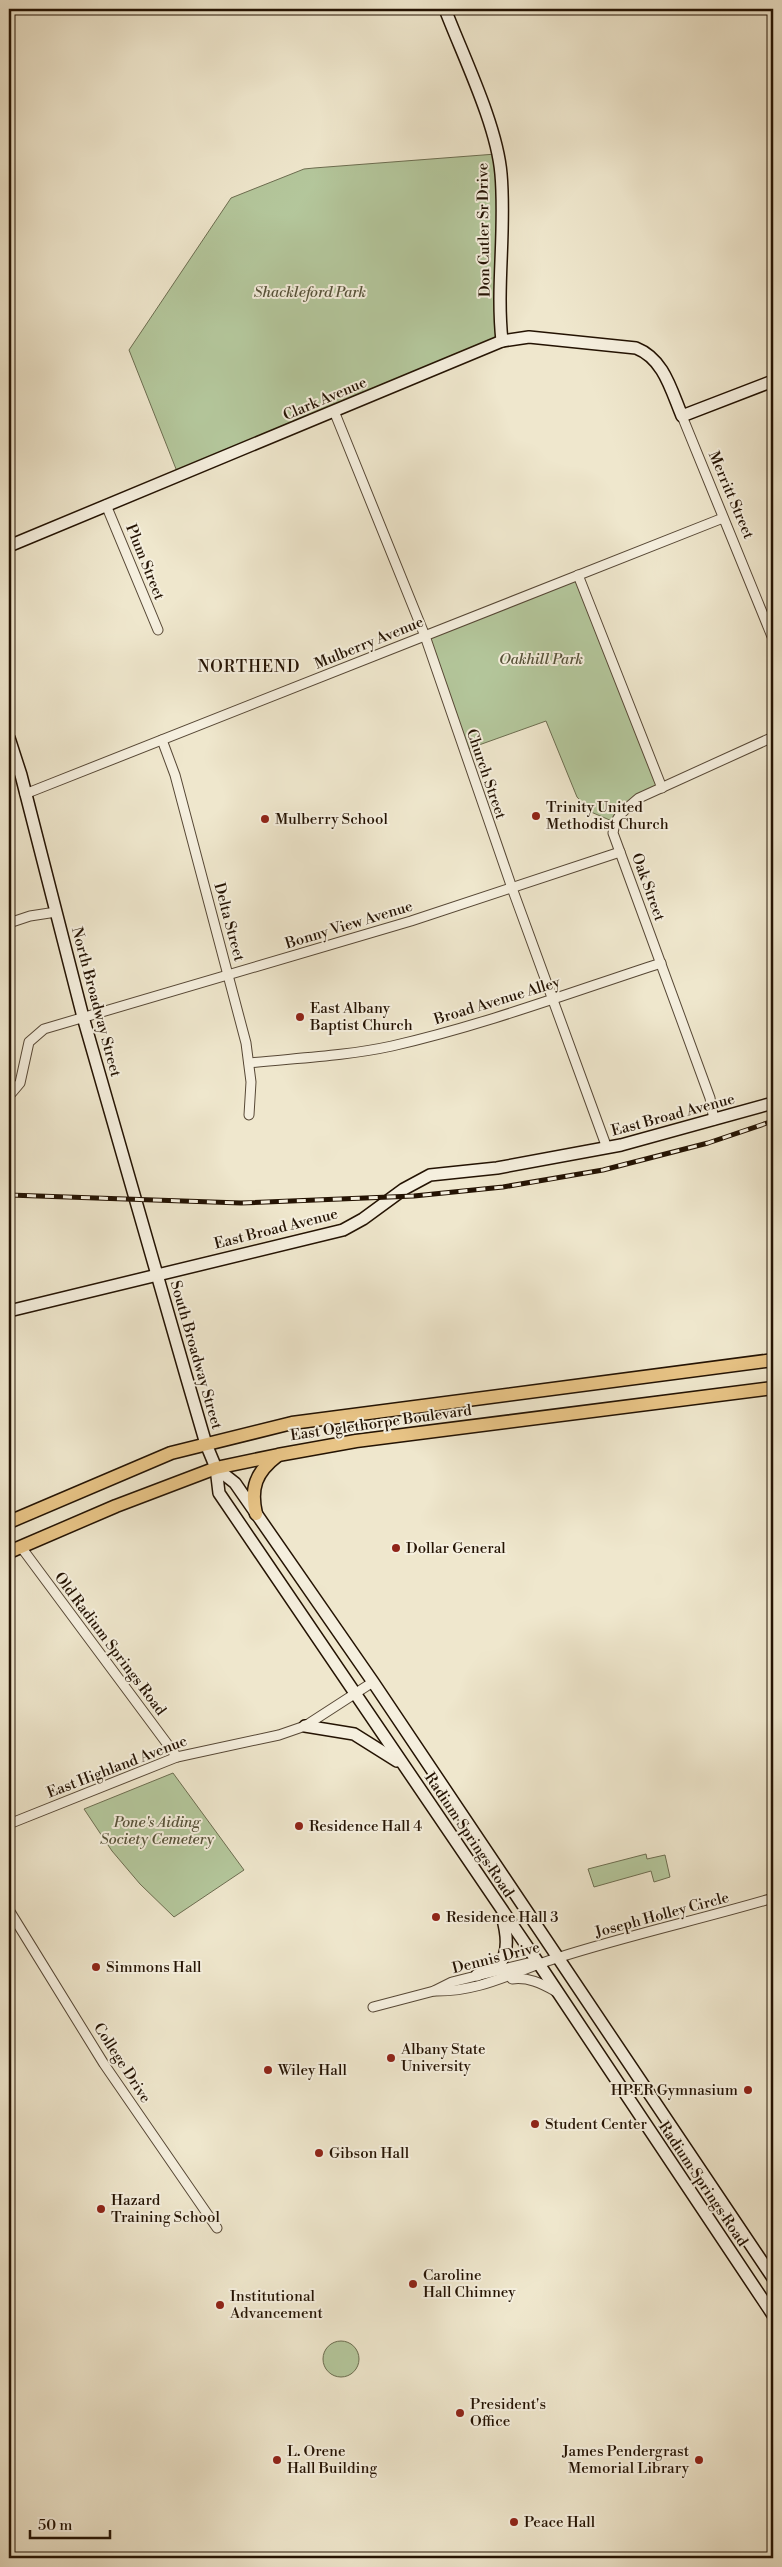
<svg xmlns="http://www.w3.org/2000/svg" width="782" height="2567" font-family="'Libre Bodoni',serif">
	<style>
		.green { fill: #b4c79c; stroke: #6c6d50 }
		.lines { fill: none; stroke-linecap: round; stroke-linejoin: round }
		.street-casing { stroke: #574836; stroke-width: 11 }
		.secondary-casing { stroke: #241303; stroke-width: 14 }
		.primary-casing { stroke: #241303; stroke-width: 15 }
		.street { stroke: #f5efde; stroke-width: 9 }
		.secondary { stroke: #f5efde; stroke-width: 11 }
		.primary { stroke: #e8c486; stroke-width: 12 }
		.rail-casing { stroke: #241303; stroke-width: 5 }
		.rail { stroke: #f5efde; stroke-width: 3; stroke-dasharray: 9; stroke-linecap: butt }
		.poi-dot { fill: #8f2418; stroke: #f5efde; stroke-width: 2 }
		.labels { text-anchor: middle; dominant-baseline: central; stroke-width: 4; stroke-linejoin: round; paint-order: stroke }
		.street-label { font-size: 15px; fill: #241303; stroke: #f5efde }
		.park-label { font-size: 15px; font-style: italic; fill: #565239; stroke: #f5efde }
		.poi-label { font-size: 15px; fill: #241303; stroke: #f5efde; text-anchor: start }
		.neighbourhood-label { font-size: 16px; letter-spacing: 1px; fill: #241303; stroke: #f5efde }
	</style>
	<rect width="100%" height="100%" fill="#efe7cd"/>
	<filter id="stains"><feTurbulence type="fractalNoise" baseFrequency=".004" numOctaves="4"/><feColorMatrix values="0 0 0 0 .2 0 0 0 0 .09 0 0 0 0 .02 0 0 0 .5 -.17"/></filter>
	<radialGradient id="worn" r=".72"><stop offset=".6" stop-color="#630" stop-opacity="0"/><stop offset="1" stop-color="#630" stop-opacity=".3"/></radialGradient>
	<g class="green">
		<path d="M496 154 500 340 178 474 129 350 231 198 304 169 314 168Z"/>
		<path d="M578 577 658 786 612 821 591 812 577 797 546 721 465 750 427 636Z"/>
		<path d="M173 1773 244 1870 174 1917 140 1884 112 1851 84 1809Z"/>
		<path d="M646 1854 647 1859 665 1855 670 1877 654 1882 651 1871 594 1887 588 1869Z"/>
		<circle cx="341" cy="2359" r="18"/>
	</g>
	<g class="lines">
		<g class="street-casing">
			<g id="street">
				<path d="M334 411 425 636 512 888 607 1148"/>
				<path d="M682 416 773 639"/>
				<path d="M106 505 158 630"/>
				<path d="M578 575 662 788"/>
				<path d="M162 740 175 775 246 1043 251 1082 249 1115"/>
				<path d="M25 794 723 518"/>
				<path d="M9 923 30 916 56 912"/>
				<path d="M249 1063C297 1058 346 1056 392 1046 484 1025 572 992 661 963"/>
				<path d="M9 1096 20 1083 29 1042 44 1029 411 921 620 852"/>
				<path d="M714 1120 710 1098 613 833C616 814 625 810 639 798L773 737"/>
				<path d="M21 1547 177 1757"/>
				<path d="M9 1824 177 1757 279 1735 305 1726 373 1682"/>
				<path d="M9 1910 104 2064 217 2228"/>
				<path d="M512 1979C528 1977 541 1983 555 1991"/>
				<path d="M434 1991C482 1992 514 1971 557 1958 629 1935 702 1919 773 1898"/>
				<path d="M373 2007 434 1991 452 1982 532 1962"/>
			</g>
		</g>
		<g class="secondary-casing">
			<g id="secondary">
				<path d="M445 9C463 56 497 125 501 174 506 230 496 286 502 341"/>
				<path d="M9 546 502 341 529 337 636 348C664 359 671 390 682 416L773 381"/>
				<path d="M9 738 21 775 83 1017 187 1379 206 1444 216 1468 219 1493 539 1964 773 2315"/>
				<path d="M9 1311 343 1230 363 1219 404 1189 430 1175 497 1168 621 1145 773 1103"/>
				<path d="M216 1468 235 1483 373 1682 773 2278"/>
				<path d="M305 1726 354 1734 397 1761"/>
				<path d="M477 1975C483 1972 493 1969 498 1965 511 1953 506 1930 502 1916"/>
			</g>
		</g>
		<g class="primary-casing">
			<g id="primary">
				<path d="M256 1514C250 1488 256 1472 277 1456"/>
				<path d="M9 1522 171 1453 292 1423 773 1360"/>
				<path d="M9 1552 116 1506 216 1468 278 1455 356 1441 773 1388"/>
			</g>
		</g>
		<use href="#street" class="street"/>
		<use href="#secondary" class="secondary"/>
		<use href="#primary" class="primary"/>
		<g class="rail-casing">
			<path id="rail" d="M9 1195 241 1203 414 1196 503 1187 603 1170 708 1143 773 1121"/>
		</g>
		<use href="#rail" class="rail"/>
	</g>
	<g class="poi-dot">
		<circle cx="536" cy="816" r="5"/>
		<circle cx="265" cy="819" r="5"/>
		<circle cx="300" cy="1017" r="5"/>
		<circle cx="396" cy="1548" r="5"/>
		<circle cx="299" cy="1826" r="5"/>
		<circle cx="436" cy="1917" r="5"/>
		<circle cx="96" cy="1967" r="5"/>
		<circle cx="391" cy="2058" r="5"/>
		<circle cx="268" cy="2070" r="5"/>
		<circle cx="748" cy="2090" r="5"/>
		<circle cx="535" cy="2124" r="5"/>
		<circle cx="319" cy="2153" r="5"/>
		<circle cx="101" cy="2209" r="5"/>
		<circle cx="413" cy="2284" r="5"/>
		<circle cx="220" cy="2305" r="5"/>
		<circle cx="460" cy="2413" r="5"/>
		<circle cx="277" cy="2460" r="5"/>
		<circle cx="699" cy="2460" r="5"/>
		<circle cx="514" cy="2522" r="5"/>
	</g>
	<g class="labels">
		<g class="street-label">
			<text transform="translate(484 230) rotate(-91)">Don Cutler Sr Drive</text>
			<text transform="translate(325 399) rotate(-23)">Clark Avenue</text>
			<text transform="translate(731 495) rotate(67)">Merritt Street</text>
			<text transform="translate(145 562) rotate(68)">Plum Street</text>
			<text transform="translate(369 643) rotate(-22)">Mulberry Avenue</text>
			<text transform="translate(486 774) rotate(71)">Church Street</text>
			<text transform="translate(648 887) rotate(70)">Oak Street</text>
			<text transform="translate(229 922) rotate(75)">Delta Street</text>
			<text transform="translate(349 925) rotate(-17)">Bonny View Avenue</text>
			<text transform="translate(497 1001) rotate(-17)">Broad Avenue Alley</text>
			<text transform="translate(96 1002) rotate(75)">North Broadway Street</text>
			<text transform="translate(673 1115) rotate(-15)">East Broad Avenue</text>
			<text transform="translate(276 1229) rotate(-14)">East Broad Avenue</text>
			<text transform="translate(196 1355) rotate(74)">South Broadway Street</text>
			<text transform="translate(381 1423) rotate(-8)">East Oglethorpe Boulevard</text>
			<text transform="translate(110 1644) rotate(53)">Old Radium Springs Road</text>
			<text transform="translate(117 1767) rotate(-21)">East Highland Avenue</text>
			<text transform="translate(469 1835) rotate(56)">Radium Springs Road</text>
			<text transform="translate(662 1915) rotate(-15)">Joseph Holley Circle</text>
			<text transform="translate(496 1958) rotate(-14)">Dennis Drive</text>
			<text transform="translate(122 2063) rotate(57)">College Drive</text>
			<text transform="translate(703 2184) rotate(56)">Radium Springs Road</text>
		</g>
		<g class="park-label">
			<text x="310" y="292">Shackleford Park</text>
			<text x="541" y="659">Oakhill Park</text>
			<text x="157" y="1822">Pone's Aiding<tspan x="157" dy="17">Society Cemetery</tspan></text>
		</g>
		<g class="poi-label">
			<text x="546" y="807">Trinity United<tspan x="546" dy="17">Methodist Church</tspan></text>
			<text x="275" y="819">Mulberry School</text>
			<text x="310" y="1008">East Albany<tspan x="310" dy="17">Baptist Church</tspan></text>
			<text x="406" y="1548">Dollar General</text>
			<text x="309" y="1826">Residence Hall 4</text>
			<text x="446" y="1917">Residence Hall 3</text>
			<text x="106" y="1967">Simmons Hall</text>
			<text x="401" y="2049">Albany State<tspan x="401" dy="17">University</tspan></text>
			<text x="278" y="2070">Wiley Hall</text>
			<text x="738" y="2090" text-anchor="end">HPER Gymnasium</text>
			<text x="545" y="2124">Student Center</text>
			<text x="329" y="2153">Gibson Hall</text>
			<text x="111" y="2200">Hazard<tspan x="111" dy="17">Training School</tspan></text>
			<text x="423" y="2275">Caroline<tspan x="423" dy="17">Hall Chimney</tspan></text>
			<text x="230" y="2296">Institutional<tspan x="230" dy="17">Advancement</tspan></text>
			<text x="470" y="2404">President's<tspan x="470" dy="17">Office</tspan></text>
			<text x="287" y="2451">L. Orene<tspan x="287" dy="17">Hall Building</tspan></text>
			<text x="689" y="2451" text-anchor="end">James Pendergrast<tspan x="689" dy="17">Memorial Library</tspan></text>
			<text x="524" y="2522">Peace Hall</text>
		</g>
		<g class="neighbourhood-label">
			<text x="249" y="667">NORTHEND</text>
		</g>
	</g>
	<rect width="782" height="2567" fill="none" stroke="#efe7cd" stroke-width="30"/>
	<rect x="10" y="10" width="762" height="2547" fill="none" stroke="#241303" stroke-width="2.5"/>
	<rect x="15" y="15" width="752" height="2537" fill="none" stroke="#241303"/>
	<path d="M30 2530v8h80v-8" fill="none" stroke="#241303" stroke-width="2.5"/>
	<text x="38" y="2530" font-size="15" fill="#241303" stroke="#f5efde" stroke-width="4" paint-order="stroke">50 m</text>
	<rect width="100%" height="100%" filter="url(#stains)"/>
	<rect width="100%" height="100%" fill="url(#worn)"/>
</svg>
